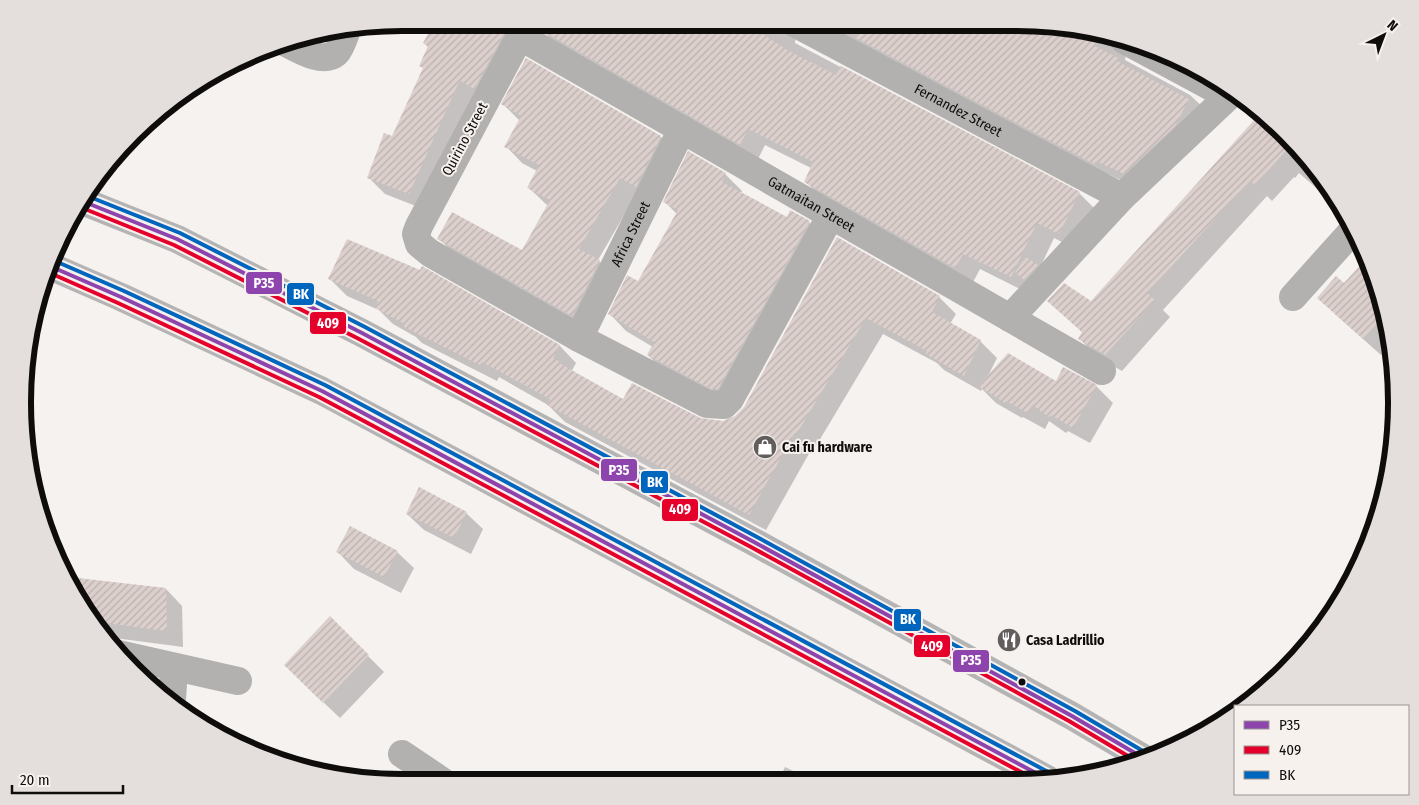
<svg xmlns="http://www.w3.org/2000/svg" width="1419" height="805" font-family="'Fira Sans Condensed',sans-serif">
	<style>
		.shadow { fill: #0003 }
		.building { fill: url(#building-hatch) }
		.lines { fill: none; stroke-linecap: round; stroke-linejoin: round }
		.minor { stroke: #b3b1b0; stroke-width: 28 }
		.primary { stroke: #b5b4b4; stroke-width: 28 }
		.bus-1-casing { stroke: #f7f1ee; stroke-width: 8 }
		.bus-2-casing { stroke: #f7f1ee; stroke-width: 8 }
		.bus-3-casing { stroke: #f7f1ee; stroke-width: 8 }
		.bus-1 { stroke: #8e44ad; stroke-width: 4 }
		.bus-2 { stroke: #e4002b; stroke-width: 4 }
		.bus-3 { stroke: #0065bd; stroke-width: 4 }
		.bus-dot { fill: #0f0d0c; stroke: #f7f1ee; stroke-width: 2 }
		.labels { text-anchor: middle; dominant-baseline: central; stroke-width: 4; stroke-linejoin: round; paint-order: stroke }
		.street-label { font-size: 14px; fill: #0f0d0c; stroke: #f7f1ee }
		.poi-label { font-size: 14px; font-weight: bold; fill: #0f0d0c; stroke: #f7f1ee; text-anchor: start }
		.rim { fill: none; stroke: #0f0d0c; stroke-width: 6 }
		.line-badge { stroke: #f7f1ee; stroke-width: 2 }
		.badge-label { font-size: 14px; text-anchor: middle; font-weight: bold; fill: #fff }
	</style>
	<defs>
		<pattern id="building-hatch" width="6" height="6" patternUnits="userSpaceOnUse" patternTransform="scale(1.25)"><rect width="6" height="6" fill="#dcd0cd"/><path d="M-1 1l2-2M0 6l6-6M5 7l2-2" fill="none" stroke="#bcb1af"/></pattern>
	</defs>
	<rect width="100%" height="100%" fill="#f5f2f0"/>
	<g class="shadow">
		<path d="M435 23H502L524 43 426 210 385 194 369 178 393 138 424 69 429 48 424 43Z"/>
		<path d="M543 23H1041L1135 42 1127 49 1125 60 1190 95 1207 111 1141 189 796 33 795 43 1079 193 1096 210 1076 249 1054 238 1028 293 980 269 972 284 822 198 805 181 811 168 765 145 757 161 559 47 542 30Z"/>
		<path d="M503 104 661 137 677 153 637 193 598 260 616 278 589 332 456 255 439 239 522 252 548 206 529 188 537 171 522 163 506 146 520 121Z"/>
		<path d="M1266 116 1318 171 1344 212 1299 173 1295 178 1294 177 1272 201 1267 196 1163 310 1170 317 1122 371 1096 356 1080 339 1083 333 1049 301 1091 303 1171 221Z"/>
		<path d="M725 174 742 191 741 194 788 219 809 222 826 239 729 405 665 372 648 355 653 347 626 331 610 314 638 282 677 214 665 202Z"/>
		<path d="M837 238 939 297 956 314 950 324 980 341 997 358 988 376 1096 386 1113 403 1090 443 1068 431 1066 433 1049 421 1045 429 1023 417 1022 418 996 403 982 389 981 391 944 370 937 363 883 334 813 451 811 450 766 530 565 422 548 405 499 377 497 381 422 343 416 337 393 324 379 310 347 296 330 279 420 272 423 268 560 346 576 363 571 372 623 401 632 384 706 421H730L745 408Z"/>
		<path d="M1367 260 1384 304 1390 344 1381 355 1335 314 1344 285Z"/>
		<path d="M466 513 483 529 471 554 424 530 407 514Z"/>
		<path d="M338 552H397L414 568 401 593 354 569Z"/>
		<path d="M166 589 182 606 183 647 107 637 79 593Z"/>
		<path d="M330 618 384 672 340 718 302 682Z"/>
		<path d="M785 767 812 780H779Z"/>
	</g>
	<g class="building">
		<path d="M434 23H510L474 89 461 81 458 84 409 194 367 178 384 133 392 136 423 68 419 66 428 46 423 43Z"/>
		<path d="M543 23H745L789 51 836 75 841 66 1080 192 1059 234 1037 223 1011 277 963 254 955 268 804 182 813 162 748 129 740 145 541 30Z"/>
		<path d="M864 23H1041L1100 35 1095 46 1118 58 1117 61 1189 99 1175 126 1124 174 1096 161 1094 164 856 38Z"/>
		<path d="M526 58 661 136 636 187 620 178 579 249 600 260 572 316 437 239 452 212 522 250 550 200 527 188 539 165 504 147 521 116 501 104Z"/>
		<path d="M1264 115 1292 144 1255 185 1250 181 1147 293 1155 300 1105 355 1078 339 1082 332 1047 301 1064 283 1091 301 1255 119 1258 122Z"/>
		<path d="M688 151 726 173 722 182 787 217 790 210 810 221 718 389H711L647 355 654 342 608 314 627 275 638 281 678 210 663 202Z"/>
		<path d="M837 237 940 296 932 312 981 340 964 376 926 354 927 351 866 318 796 435 794 434 749 515 547 405 550 399 482 362 480 365 404 327 405 324 375 308 378 301 328 279 347 239 420 270 422 266 560 345 553 358 560 362 559 363 623 399 632 383 700 418 723 421 735 416 744 407Z"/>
		<path d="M1026 257 1038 265 1024 280 1015 272Z"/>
		<path d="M1366 259 1384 304 1385 315 1363 339 1317 298 1336 276 1344 283Z"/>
		<path d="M1008 353 1056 381 1063 367 1097 385 1073 428 1051 415 1049 417 1040 411V410L1032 405 1028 413 1006 401 1005 403 978 386Z"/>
		<path d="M419 487 467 512 454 538 406 514Z"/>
		<path d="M350 526 398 551 384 577 336 552Z"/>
		<path d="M69 577 166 588 167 631 97 622Z"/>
		<path d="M330 616 369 655 323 703 284 665Z"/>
	</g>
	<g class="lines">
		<g class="minor">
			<path d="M527 23 419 226 416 234 419 244 430 253 579 338 707 404 724 405 730 399 831 215"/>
			<path id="s1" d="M794 23 1122 197"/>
			<path id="s2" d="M521 37 1102 371"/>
			<path d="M1124 40 1228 96"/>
			<path d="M284 42C297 48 322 65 336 53 341 48 344 38 346 32"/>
			<path d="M1293 297 1354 229"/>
			<path d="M1010 318 1122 197 1233 92"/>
			<path id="s3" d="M579 338 682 129"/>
			<path d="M118 654 238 681"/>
			<path d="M172 699 174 668"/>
			<path d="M402 754 442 781"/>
		</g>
		<g class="primary">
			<path d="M82 201 177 239 362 333 754 542 1072 716 1145 759"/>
			<path d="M52 267 121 297 322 391 1047 779"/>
		</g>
		<g class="bus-1-casing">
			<g id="bus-1">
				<path d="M82 201 177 239 362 333 754 542 1072 716 1145 759"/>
				<path d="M52 267 121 297 322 391 1047 779"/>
			</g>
		</g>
		<g class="bus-2-casing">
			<g id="bus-2">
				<path d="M80 207 174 245 359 339 751 547 1069 721 1138 762"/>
				<path d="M50 273 118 303 319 397 1034 779"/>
			</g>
		</g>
		<g class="bus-3-casing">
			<g id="bus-3">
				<path d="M85 195 180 233 365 327 757 537 1075 711 1148 754"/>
				<path d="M55 261 124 291 325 385 1050 773"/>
			</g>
		</g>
		<use href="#bus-1" class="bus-1"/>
		<use href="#bus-2" class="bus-2"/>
		<use href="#bus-3" class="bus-3"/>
	</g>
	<defs>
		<g id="shop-disc" transform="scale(1.25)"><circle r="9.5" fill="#605d5c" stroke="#f7f1ee"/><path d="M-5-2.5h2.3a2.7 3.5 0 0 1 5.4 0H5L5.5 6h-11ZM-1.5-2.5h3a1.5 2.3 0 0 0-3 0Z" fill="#fff"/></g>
		<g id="restaurant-disc" transform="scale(1.25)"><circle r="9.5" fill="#605d5c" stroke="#f7f1ee"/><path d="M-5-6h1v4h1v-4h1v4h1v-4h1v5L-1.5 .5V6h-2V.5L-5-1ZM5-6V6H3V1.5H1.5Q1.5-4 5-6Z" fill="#fff"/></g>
	</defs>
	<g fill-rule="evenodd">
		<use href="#shop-disc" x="765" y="447"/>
		<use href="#restaurant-disc" x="1009" y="640"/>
	</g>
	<circle class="bus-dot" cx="1022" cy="682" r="4.5"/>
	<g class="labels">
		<g class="street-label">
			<text stroke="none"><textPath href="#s1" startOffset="186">Fernandez Street</textPath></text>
			<text transform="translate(465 139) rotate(-62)">Quirino Street</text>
			<text stroke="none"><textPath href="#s2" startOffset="335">Gatmaitan Street</textPath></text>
			<text stroke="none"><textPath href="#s3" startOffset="116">Africa Street</textPath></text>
		</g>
		<g class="poi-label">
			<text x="782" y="447">Cai fu hardware</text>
			<text x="1026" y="640">Casa Ladrillio</text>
		</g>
	</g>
	<path d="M0 0H1419V805H0ZM402 31H1017A371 371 0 0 1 1388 402V403A371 371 0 0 1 1017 774H402A371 371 0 0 1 31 403V402A371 371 0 0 1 402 31Z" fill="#e4dfdc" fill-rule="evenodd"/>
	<path class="rim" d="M402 31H1017A371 371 0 0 1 1388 402V403A371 371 0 0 1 1017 774H402A371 371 0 0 1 31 403V402A371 371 0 0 1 402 31Z"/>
	<g class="line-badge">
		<rect x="245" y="271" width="38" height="24" rx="5" fill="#8e44ad"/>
		<rect x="286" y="282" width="29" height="24" rx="5" fill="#0065bd"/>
		<rect x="309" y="311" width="38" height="24" rx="5" fill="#e4002b"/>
		<rect x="600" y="458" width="38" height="24" rx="5" fill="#8e44ad"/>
		<rect x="640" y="470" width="29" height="24" rx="5" fill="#0065bd"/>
		<rect x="661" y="498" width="38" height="24" rx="5" fill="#e4002b"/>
		<rect x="893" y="608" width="29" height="24" rx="5" fill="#0065bd"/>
		<rect x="913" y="634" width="38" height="24" rx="5" fill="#e4002b"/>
		<rect x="952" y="649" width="38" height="24" rx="5" fill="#8e44ad"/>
	</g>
	<g class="badge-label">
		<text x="264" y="288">P35</text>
		<text x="301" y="299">BK</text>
		<text x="328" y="328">409</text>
		<text x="619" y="475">P35</text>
		<text x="655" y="487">BK</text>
		<text x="680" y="514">409</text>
		<text x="908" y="624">BK</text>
		<text x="932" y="651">409</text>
		<text x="971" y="665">P35</text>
	</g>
	<rect x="1234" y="705" width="175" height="90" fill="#f7f1ee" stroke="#9a9694"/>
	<rect x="1244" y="721" width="25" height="8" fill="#8e44ad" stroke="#9a9694"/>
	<text x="1279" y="730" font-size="15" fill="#0f0d0c">P35</text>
	<rect x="1244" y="746" width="25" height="8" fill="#e4002b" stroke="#9a9694"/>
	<text x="1279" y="755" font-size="15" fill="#0f0d0c">409</text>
	<rect x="1244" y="771" width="25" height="8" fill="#0065bd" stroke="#9a9694"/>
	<text x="1279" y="780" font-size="15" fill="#0f0d0c">BK</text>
	<g transform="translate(1384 35) rotate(42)" stroke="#f7f1ee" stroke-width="4" paint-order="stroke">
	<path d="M0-4L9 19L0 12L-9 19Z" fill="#0f0d0c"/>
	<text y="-8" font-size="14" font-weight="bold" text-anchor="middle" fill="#0f0d0c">N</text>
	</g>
	<path d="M12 785v8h111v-8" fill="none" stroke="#0f0d0c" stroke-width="2.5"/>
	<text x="20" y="785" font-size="15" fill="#0f0d0c" stroke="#f7f1ee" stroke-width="4" paint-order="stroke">20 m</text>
</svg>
